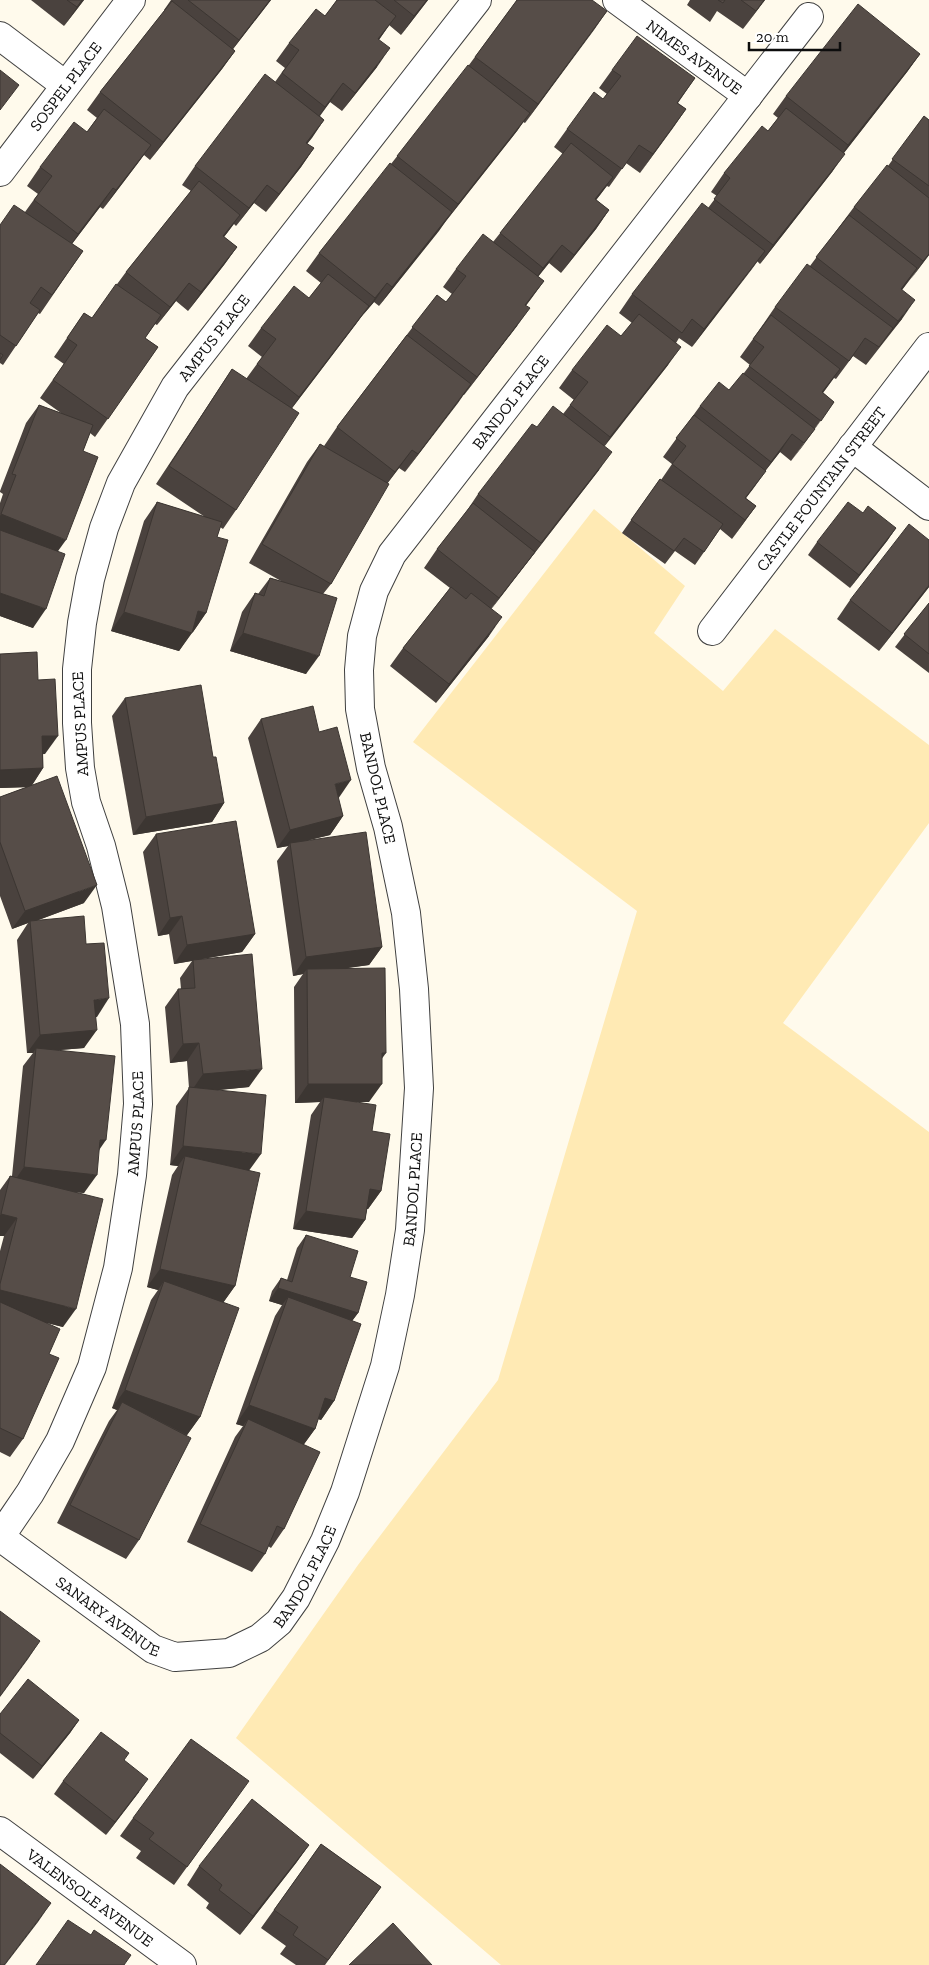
<svg xmlns="http://www.w3.org/2000/svg" width="929" height="1965" font-family="'Zilla Slab',serif">
	<style>
		.sand { fill: #ffeab4 }
		.lines { fill: none; stroke-linecap: round; stroke-linejoin: round }
		.minor-casing { stroke: #404040; stroke-width: 30 }
		.minor { stroke: #fff; stroke-width: 28 }
		.wall { fill: #4a423e }
		.shaded-wall { fill: #3c3632 }
		.building { fill: #564d48; stroke: #3c3632 }
		.labels { text-anchor: middle; dominant-baseline: central; stroke-width: 5; stroke-linejoin: round; paint-order: stroke }
		.street-label { font-size: 16px; fill: #0d0d0d; stroke: #fff }
	</style>
	<rect width="100%" height="100%" fill="#fffaec"/>
	<path class="sand" d="M594 509 685 586 654 633 723 691 775 629 929 745V823L783 1023 929 1132V1965H501L236 1738 358 1565 498 1380 637 911 413 742Z"/>
	<g class="lines">
		<g class="minor-casing">
			<g id="minor">
				<path id="s1" d="M617 0 748 96"/>
				<path d="M0 36 65 85"/>
				<path id="s2" d="M0 172 131 0"/>
				<path d="M852 447 929 506"/>
				<path id="s3" d="M712 631 929 347"/>
				<path id="s4" d="M0 1537 153 1649 175 1657 229 1653 260 1638 279 1622 296 1598 325 1541 345 1492 385 1366 400 1295 410 1230 419 1088 414 989 406 913 388 827 371 768 360 709 359 670 362 636 374 591 392 554 809 17"/>
				<path id="s5" d="M0 1537 30 1493 60 1441 92 1367 118 1268 132 1175 138 1104 135 1024 116 906 101 846 86 802 80 768 77 723V669L82 623 90 579 104 528 121 483 175 387 477 0"/>
				<path id="s6" d="M0 1831 182 1965"/>
			</g>
		</g>
		<use href="#minor" class="minor"/>
	</g>
	<g class="wall">
		<path d="M31 0H84L64 26Z"/>
		<path d="M171 0H271L233 49 235 51 222 69 150 160 144 155 103 209 100 207 72 244 83 251 40 314 38 313 3 365 0 363V225L25 212 38 194 27 186 40 167 87 132 97 118 87 110 100 92 165 10H164Z"/>
		<path d="M337 0H428L401 35 389 25 379 40 377 67 342 111 330 102 320 116 324 120 307 144 314 148 301 167 266 212 254 203 236 226 234 224 224 237 237 247 224 265 188 311 176 301 157 325 155 324 145 338 158 347 95 437 90 433 83 451 58 551 33 628 0 616V503L3 494 0 492V491L26 423 39 405 61 413 40 398 64 364 54 357 84 313 92 318 126 272 191 191 182 185 195 166 275 82 285 68 276 61 289 43 325 16Z"/>
		<path d="M517 0 607 11 525 123 523 122 517 131 379 306 374 302 362 316 292 408 236 510 223 529 220 527 217 537 206 613 193 632H192L179 651 111 631 144 521 157 502 205 517 156 484 232 369 246 379 262 357 248 346 261 328 309 298 321 283 306 271 319 253 391 164 469 65Z"/>
		<path d="M690 0H765L743 29 717 11 710 22 687 5Z"/>
		<path d="M920 54 907 72 844 153 832 172 760 264 757 261 692 347 679 338 676 343 668 365 604 446 599 470 491 609 489 636 436 703 390 666 403 648 450 588 424 568 437 549 466 512 478 494 537 427 563 414 574 400 559 388 572 370 621 336 632 323 619 313 632 294 708 208 717 196 711 192 724 173 768 131 778 118 773 114 786 96Z"/>
		<path d="M612 70 695 78 678 103 686 109 640 173 626 163 609 187 607 186 596 200 609 210 596 229 561 273 549 263 538 277 544 281 526 305 517 326 464 395H463L405 472 399 468 387 484 331 584 323 594 306 674 230 651 242 612 255 593 258 594 270 578 281 581 249 563 307 462 320 444 327 448 324 446 337 427 437 295 446 302 452 294 443 287 456 269 493 242 563 154 554 147 567 129 603 99 607 94 599 88Z"/>
		<path d="M924 116 929 120V255L902 290V319L866 365 853 356 836 379 834 378 823 393 834 402 791 461 780 452 766 470 746 498 756 506 732 539 720 529 695 565 675 551 665 564 622 533 660 479 661 480 672 464 663 457 700 406 729 390 744 373 750 365 740 357 753 339 775 307 810 266 854 207 888 166Z"/>
		<path d="M863 513 896 528 887 541 850 588 808 555 817 542Z"/>
		<path d="M929 587 879 651 837 619 850 600Z"/>
		<path d="M929 603V673L895 647Z"/>
		<path d="M0 654 38 680 45 754H43V768L32 785 84 903 36 921 86 944 97 1017H96L84 1048 59 1050 99 1150 84 1193 76 1192 63 1327 47 1323 49 1354 23 1439 10 1457 0 1452V1251L4 1236H0V1190L10 1176H12L23 1066 33 1053H27L17 940 28 923 12 929 0 896V797L27 787 0 788Z"/>
		<path d="M125 698 224 803 212 822 133 835 112 716Z"/>
		<path d="M261 719 319 732 343 816 330 835 308 840 382 947 369 965 345 968 382 1059 369 1102H356L372 1131 381 1191 368 1209H367L365 1220 352 1238 293 1229 311 1115 320 1102 295 1103 294 987 303 974 293 976 277 861 288 846 277 848 248 738Z"/>
		<path d="M156 834 255 934 242 952 202 959 249 1087 217 1090 249 1171 235 1286 223 1303 200 1417 187 1435 139 1540 126 1559 57 1523 109 1421 117 1410 112 1408 151 1300 158 1290 147 1287 172 1175 178 1166 170 1165 176 1106 189 1088 187 1061 170 1063 165 1007 178 989H181L180 978 192 961 174 964 169 934 158 936 143 852Z"/>
		<path d="M306 1235 350 1277 358 1313 352 1321 334 1401 321 1420 318 1419 315 1429 304 1444 284 1529 271 1548 268 1546 265 1554 252 1572 187 1542 235 1437 243 1426 236 1424 275 1316 282 1305 269 1301 272 1291 281 1278 287 1280 297 1248Z"/>
		<path d="M0 1714 79 1720 70 1733 33 1779 0 1753Z"/>
		<path d="M124 1760 139 1792 106 1835 54 1794 63 1781Z"/>
		<path d="M236 1799 174 1885 136 1858 141 1851 120 1836 133 1818Z"/>
		<path d="M321 1844 381 1887 325 1965H296L280 1954 286 1946 261 1928Z"/>
		<path d="M309 1845 296 1863 240 1935 206 1908 209 1903 187 1885 199 1866Z"/>
	</g>
	<g class="shaded-wall">
		<path d="M82 0H84L64 26 77 7Z"/>
		<path d="M270 0H271L226 58 239 40Z"/>
		<path d="M427 0H428L401 35 414 16Z"/>
		<path d="M764 0H765L743 29Z"/>
		<path d="M607 11 594 30 525 123 538 104Z"/>
		<path d="M396 16 383 34 365 58 378 39Z"/>
		<path d="M390 48 377 67 342 111 355 93Z"/>
		<path d="M235 51 222 69 150 160 163 142Z"/>
		<path d="M920 54 907 72 835 164 848 145Z"/>
		<path d="M343 83 330 102 312 125 325 107Z"/>
		<path d="M686 109 673 128 640 173 653 154Z"/>
		<path d="M530 113 517 131 445 222 458 204Z"/>
		<path d="M324 120 312 138 293 161 306 143Z"/>
		<path d="M151 145 138 163 103 209 116 190Z"/>
		<path d="M314 148 301 167 266 212 279 194Z"/>
		<path d="M845 154 832 172 760 264 773 245Z"/>
		<path d="M613 177 600 195 582 218 595 199Z"/>
		<path d="M267 185 254 203 236 226 249 208Z"/>
		<path d="M113 188 100 207 65 253 78 234Z"/>
		<path d="M609 210 596 229 561 273 574 255Z"/>
		<path d="M452 212 439 231 379 306 392 287Z"/>
		<path d="M240 215 227 233 210 254 223 236Z"/>
		<path d="M562 245 549 263 530 286 543 268Z"/>
		<path d="M237 247 224 265 188 311 201 292Z"/>
		<path d="M765 251 752 269 692 347 704 329Z"/>
		<path d="M929 254V255L911 279 923 261Z"/>
		<path d="M917 268 904 287 888 308 901 289Z"/>
		<path d="M544 281 531 299 513 323 525 305Z"/>
		<path d="M189 283 176 301 157 325 170 307Z"/>
		<path d="M387 283 374 302 362 316 375 298Z"/>
		<path d="M915 300 902 319 885 339 898 321Z"/>
		<path d="M369 306 356 324 286 416 299 397Z"/>
		<path d="M530 308 517 326 464 395 477 377Z"/>
		<path d="M681 347 668 365 597 456 610 437Z"/>
		<path d="M840 369 827 387 809 411 822 392Z"/>
		<path d="M471 384 458 403 405 472 418 454Z"/>
		<path d="M834 402 802 447 791 461 804 443Z"/>
		<path d="M792 434 780 452 758 480 771 462Z"/>
		<path d="M412 450 399 468 382 490 395 472Z"/>
		<path d="M612 452 599 470 486 616 499 598Z"/>
		<path d="M766 471 753 489 732 516 745 498Z"/>
		<path d="M756 506 743 524 732 539 745 520Z"/>
		<path d="M1 514 66 540 53 558 0 537V516Z"/>
		<path d="M896 528 887 541 850 588 859 575Z"/>
		<path d="M929 585V587L879 651 892 633Z"/>
		<path d="M0 593 46 609 33 628 0 616Z"/>
		<path d="M198 611 206 613 193 632 185 630Z"/>
		<path d="M124 612 192 633 179 651 111 631Z"/>
		<path d="M502 617 489 636 436 703 449 684Z"/>
		<path d="M243 633 319 656 306 674 230 651Z"/>
		<path d="M42 736H58L45 754 29 755Z"/>
		<path d="M43 768 31 787 0 788V770Z"/>
		<path d="M351 780 338 799 335 784Z"/>
		<path d="M224 803 212 822 133 835 146 817Z"/>
		<path d="M343 816 330 835 290 845V843L288 846 277 848 290 830Z"/>
		<path d="M97 885 84 903 30 923V921L28 923 12 929 25 911Z"/>
		<path d="M182 916 169 934 158 936 170 918Z"/>
		<path d="M255 934 242 952 174 964 187 945Z"/>
		<path d="M382 947 369 965 307 974V969L303 974 293 976 306 957Z"/>
		<path d="M109 998 97 1017 81 1018 94 1000Z"/>
		<path d="M97 1030 84 1048 36 1052V1048L33 1053H27L40 1035Z"/>
		<path d="M199 1043 187 1061 170 1063 183 1044Z"/>
		<path d="M382 1053H386L373 1071Z"/>
		<path d="M262 1069 249 1087 190 1093 203 1074Z"/>
		<path d="M308 1084H382L369 1102H323L324 1097 320 1102 295 1103Z"/>
		<path d="M100 1140H106L93 1159Z"/>
		<path d="M183 1146 261 1154 248 1172 185 1156 178 1166 170 1165Z"/>
		<path d="M24 1167 97 1175 84 1193 11 1186Z"/>
		<path d="M370 1189 381 1191 368 1209 357 1208Z"/>
		<path d="M306 1211 365 1220 352 1238 293 1229Z"/>
		<path d="M1 1214 17 1218 4 1236H0V1215Z"/>
		<path d="M160 1269 235 1286 222 1304 164 1281 158 1290 147 1287Z"/>
		<path d="M278 1288 358 1313 349 1325 288 1297 282 1305 269 1301Z"/>
		<path d="M0 1290 76 1309 63 1327 0 1311Z"/>
		<path d="M125 1390 200 1417 187 1435 122 1402 117 1410 112 1408Z"/>
		<path d="M325 1398 334 1401 321 1420 312 1417Z"/>
		<path d="M249 1405 315 1429 302 1447 248 1419 243 1426 236 1424Z"/>
		<path d="M40 1641 28 1659 0 1697V1696Z"/>
		<path d="M79 1720 70 1733 33 1779 42 1766Z"/>
		<path d="M148 1779 139 1792 106 1835 115 1822Z"/>
		<path d="M309 1845 296 1863 240 1935 253 1916Z"/>
		<path d="M51 1903 38 1922 5 1965H4Z"/>
	</g>
	<g class="building">
		<path d="M67 0H82L77 7Z"/>
		<path d="M188 0H270L239 40Z"/>
		<path d="M337 0H375L396 16 378 39 390 48 355 93 343 83 325 107 282 73 299 50 289 43 316 9 325 16Z"/>
		<path d="M394 0H427L414 16Z"/>
		<path d="M517 0H592L607 11 538 104 475 57Z"/>
		<path d="M718 0H725L723 3Z"/>
		<path d="M741 0H764L756 11Z"/>
		<path d="M172 1 235 51 163 142 100 92Z"/>
		<path d="M858 4 920 54 848 145 786 96Z"/>
		<path d="M637 36 695 78 677 103 686 109 653 154 639 145 622 169 567 129 594 92 603 99 621 76 612 70Z"/>
		<path d="M468 65 530 113 458 204 397 156Z"/>
		<path d="M0 70 19 85 0 110Z"/>
		<path d="M265 74 324 120 306 143 314 148 279 194 267 185 249 208 195 166Z"/>
		<path d="M786 108 845 154 773 245 714 199 730 178 724 173 762 126 768 131Z"/>
		<path d="M104 109 151 145 116 190 113 188 78 234 34 200 52 176 40 167 74 122 87 132Z"/>
		<path d="M924 116 929 120V186L892 159Z"/>
		<path d="M571 143 613 177 595 199 609 210 574 255 562 245 543 268 500 233Z"/>
		<path d="M390 163 452 212 392 287 387 283 375 298 319 253Z"/>
		<path d="M887 165 929 198V254L923 261 854 207Z"/>
		<path d="M199 181 240 215 223 236 237 247 201 292 189 283 170 307 126 272Z"/>
		<path d="M702 203 765 251 704 329 692 319 682 333 632 294Z"/>
		<path d="M14 205 83 251 52 295 41 287 30 303 40 310 16 346 0 335V225Z"/>
		<path d="M849 215 917 268 901 289 915 300 898 321 816 257Z"/>
		<path d="M483 234 544 281 525 305 530 308 477 377 412 327 437 295 446 302 466 276 456 269Z"/>
		<path d="M807 264 893 328 879 347 865 338 849 361 775 307Z"/>
		<path d="M328 274 369 306 299 397 257 364 276 339 261 328 294 286 309 298Z"/>
		<path d="M116 284 161 315 145 338 158 347 108 419 53 380 77 345 67 338 84 313 92 318Z"/>
		<path d="M639 314 681 347 610 437 570 405 588 382 572 370 607 325 621 336Z"/>
		<path d="M771 315 840 369 822 392 834 402 821 421 749 366 764 347 753 339Z"/>
		<path d="M407 335 471 384 418 454 412 450 395 472 337 427Z"/>
		<path d="M0 353 3 355 0 360Z"/>
		<path d="M232 369 299 413 236 510 169 466Z"/>
		<path d="M743 373 815 429 804 443 792 434 771 462 700 406 719 382 729 390Z"/>
		<path d="M39 405 93 425 83 451 98 457 66 540 1 514 16 475 12 474Z"/>
		<path d="M553 406 612 452 541 543 478 494 532 424 537 427Z"/>
		<path d="M694 415 766 471 745 498 756 506 745 520 672 464 686 446 676 438Z"/>
		<path d="M320 444 389 484 331 584 262 544Z"/>
		<path d="M660 479 723 524 704 552 684 538 674 551 631 520Z"/>
		<path d="M157 502 222 522 217 537 228 540 206 613 198 611 192 633 124 612Z"/>
		<path d="M848 502 863 513 868 506 896 528 859 575 817 542Z"/>
		<path d="M473 503 535 552 499 598 437 549Z"/>
		<path d="M909 524 929 540V585L892 633 850 600Z"/>
		<path d="M0 530 65 554 46 609 0 593Z"/>
		<path d="M270 578 337 598 319 656 243 633 255 593 264 596Z"/>
		<path d="M451 587 466 599 471 593 502 617 449 684 403 648Z"/>
		<path d="M929 603V654L904 634Z"/>
		<path d="M37 652 38 680 55 679 58 736H42L43 768 0 770V654Z"/>
		<path d="M201 685 213 757H216L224 803 146 817 125 698Z"/>
		<path d="M313 706 319 732 337 727 351 780 335 784 343 816 290 830 261 719Z"/>
		<path d="M57 776 97 885 25 911 0 842V797Z"/>
		<path d="M236 821 255 934 187 945 182 916 170 918 156 834Z"/>
		<path d="M366 832 382 947 306 957 290 843Z"/>
		<path d="M84 916 86 944 104 943 109 998 94 1000 97 1030 40 1035 30 921Z"/>
		<path d="M252 954 262 1069 203 1074 199 1043 183 1044 178 989 195 988 193 960Z"/>
		<path d="M385 968 386 1053H382V1084H308L307 969Z"/>
		<path d="M36 1048 115 1056 106 1140H100L97 1175 24 1167Z"/>
		<path d="M189 1087 266 1095 261 1154 183 1146Z"/>
		<path d="M324 1097 376 1105 372 1131 390 1134 381 1191 370 1189 365 1220 306 1211Z"/>
		<path d="M185 1156 260 1173 235 1286 160 1269Z"/>
		<path d="M10 1176 103 1199 76 1309 0 1290V1284L17 1218 1 1214Z"/>
		<path d="M306 1235 358 1251 350 1277 367 1282 358 1313 278 1288 281 1278 292 1282Z"/>
		<path d="M164 1281 239 1308 200 1417 125 1390Z"/>
		<path d="M288 1297 361 1324 334 1401 325 1398 315 1429 249 1405Z"/>
		<path d="M0 1302 60 1329 49 1354 59 1358 23 1439 0 1428Z"/>
		<path d="M122 1402 191 1438 139 1540 70 1505Z"/>
		<path d="M248 1419 320 1452 284 1529 277 1526 265 1554 200 1524Z"/>
		<path d="M0 1611 40 1641 0 1696Z"/>
		<path d="M28 1679 79 1720 42 1766 0 1733V1714Z"/>
		<path d="M101 1732 129 1753 124 1760 148 1779 115 1822 63 1781Z"/>
		<path d="M191 1739 249 1781 187 1867 149 1839 154 1833 133 1818Z"/>
		<path d="M252 1799 309 1845 253 1916 219 1890 222 1885 199 1866Z"/>
		<path d="M321 1844 381 1887 328 1960 293 1935 298 1927 274 1910Z"/>
		<path d="M0 1864 51 1903 4 1965H0Z"/>
		<path d="M68 1920 91 1935 94 1930 131 1955 124 1965H36Z"/>
		<path d="M393 1923 432 1965H349Z"/>
	</g>
	<g class="labels">
		<g class="street-label">
			<text stroke="none"><textPath href="#s1" startOffset="96">NIMES AVENUE</textPath></text>
			<text stroke="none"><textPath href="#s2" startOffset="108">SOSPEL PLACE</textPath></text>
			<text stroke="none"><textPath href="#s5" startOffset="1268">AMPUS PLACE</textPath></text>
			<text stroke="none"><textPath href="#s4" startOffset="1624">BANDOL PLACE</textPath></text>
			<text stroke="none"><textPath href="#s3" startOffset="179">CASTLE FOUNTAIN STREET</textPath></text>
			<text transform="translate(80 724) rotate(-93)">AMPUS PLACE</text>
			<text transform="translate(378 788) rotate(77)">BANDOL PLACE</text>
			<text stroke="none"><textPath href="#s5" startOffset="442">AMPUS PLACE</textPath></text>
			<text stroke="none"><textPath href="#s4" startOffset="784">BANDOL PLACE</textPath></text>
			<text stroke="none"><textPath href="#s4" startOffset="379">BANDOL PLACE</textPath></text>
			<text stroke="none"><textPath href="#s4" startOffset="134">SANARY AVENUE</textPath></text>
			<text stroke="none"><textPath href="#s6" startOffset="112">VALENSOLE AVENUE</textPath></text>
		</g>
	</g>
	<path d="M749 42v8h91v-8" fill="none" stroke="#0d0d0d" stroke-width="2.5"/>
	<text x="756" y="42" font-size="15" fill="#0d0d0d" stroke="#ffffff" stroke-width="4" paint-order="stroke">20 m</text>
</svg>
